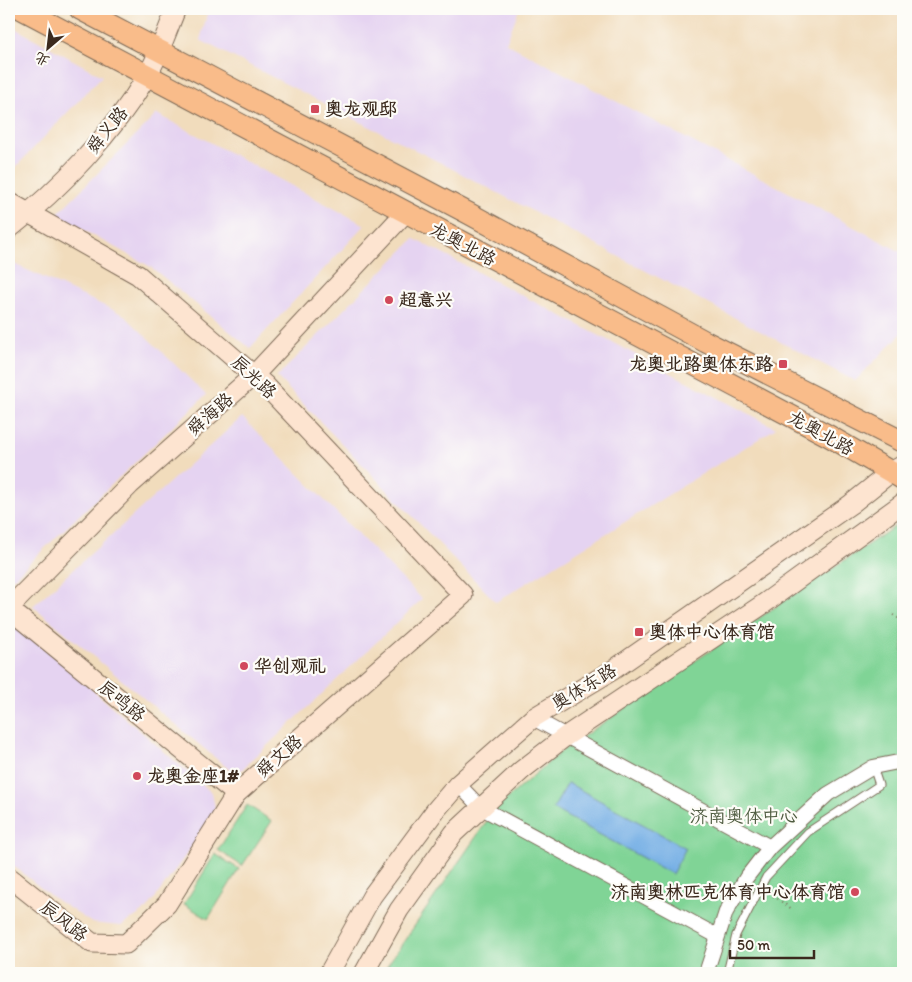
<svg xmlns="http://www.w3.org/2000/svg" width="912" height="982" font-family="Itim,'LXGW WenKai TC',sans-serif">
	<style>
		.built { fill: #e5d3f1 }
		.green { fill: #80d496; stroke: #5e7f5a }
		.water { fill: #75afe5; stroke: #586c82 }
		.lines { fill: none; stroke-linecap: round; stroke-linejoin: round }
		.lane-casing { stroke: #7b6855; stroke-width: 9 }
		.street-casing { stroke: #7b6855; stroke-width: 16 }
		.secondary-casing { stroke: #7b6855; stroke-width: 21 }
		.primary-casing { stroke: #7b6855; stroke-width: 23 }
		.path { stroke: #7b6855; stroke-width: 2; stroke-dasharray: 1 4; stroke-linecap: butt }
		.lane { stroke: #fff; stroke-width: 7 }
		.street { stroke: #fff; stroke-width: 14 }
		.secondary { stroke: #fde4d0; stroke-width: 19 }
		.primary { stroke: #f9bc8a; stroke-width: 21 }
		.poi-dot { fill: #d1495b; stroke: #fdfcf7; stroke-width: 2 }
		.labels { text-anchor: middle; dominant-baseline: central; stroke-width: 4.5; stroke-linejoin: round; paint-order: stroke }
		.poi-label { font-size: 18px; font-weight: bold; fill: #3b2a1e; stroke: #fdfcf7; text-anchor: start }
		.street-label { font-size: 18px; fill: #3b2a1e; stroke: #fdfcf7 }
		.park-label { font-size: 18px; fill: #505d42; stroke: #fdfcf7 }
	</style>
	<rect width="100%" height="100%" fill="#fdfcf7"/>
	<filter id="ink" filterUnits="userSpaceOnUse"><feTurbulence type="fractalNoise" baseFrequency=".02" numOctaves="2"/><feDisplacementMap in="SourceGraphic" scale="10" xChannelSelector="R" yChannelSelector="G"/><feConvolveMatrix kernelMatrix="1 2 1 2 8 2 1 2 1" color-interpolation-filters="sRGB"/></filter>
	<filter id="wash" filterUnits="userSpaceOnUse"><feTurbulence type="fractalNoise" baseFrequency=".0096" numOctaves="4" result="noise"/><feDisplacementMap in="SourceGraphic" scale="20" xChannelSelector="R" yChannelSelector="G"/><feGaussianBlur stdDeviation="1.12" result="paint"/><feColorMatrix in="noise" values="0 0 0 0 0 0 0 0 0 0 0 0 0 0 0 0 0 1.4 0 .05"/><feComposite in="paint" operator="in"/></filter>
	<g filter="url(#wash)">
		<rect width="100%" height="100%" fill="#f1dcbc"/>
		<g class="built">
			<path d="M209 9H519L506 43 903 253V332L855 381 443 164 200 40Z"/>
			<path d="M9 25 102 76 9 174Z"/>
			<path d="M157 114 365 225 250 348 151 267 56 215Z"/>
			<path d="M414 239 776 428 496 602 277 377Z"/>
			<path d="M12 263 124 315 206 395 9 582V265Z"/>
			<path d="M242 417 422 599 236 775 33 606Z"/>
			<path d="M15 623 212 793 216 813 147 909 121 926 92 923 51 896 9 862V627Z"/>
		</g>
		<g class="green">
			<path d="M903 521V973H382L496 808 563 750Z"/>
			<path d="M247 805 272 821 242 866 218 850Z"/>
			<path d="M215 854 239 869 208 919 184 904Z"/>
		</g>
		<path class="water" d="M568 783 686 848 672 874 553 809Z"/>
	</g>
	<g filter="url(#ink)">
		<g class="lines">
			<g class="lane-casing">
				<path id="lane" d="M727 973 736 935 766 877 808 832 879 785 873 767"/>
			</g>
			<g class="street-casing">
				<g id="street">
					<path d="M533 718 770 847"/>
					<path d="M458 784 480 807 717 936"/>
					<path d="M706 973 726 912 746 878 770 847 828 794 873 767 903 761"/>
				</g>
			</g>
			<g class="secondary-casing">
				<g id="secondary">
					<path d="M9 202 138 275 265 385 463 595 236 794 167 904 126 944 92 943 9 877"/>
					<path d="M9 229C60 189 114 132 147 76 159 55 167 31 176 9"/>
					<path d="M9 608 130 485 254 375 405 213"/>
					<path d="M9 609 236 794"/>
					<path d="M329 973 372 896 435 811 458 784 501 746 533 718 613 670 851 504 891 472 903 465"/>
					<path d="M364 973 399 910 454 833 522 770 566 736 762 605 903 503"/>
				</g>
			</g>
			<g class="primary-casing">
				<g id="primary">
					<path d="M22 9 829 436 903 479"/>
					<path d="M80 9 468 213 706 342 903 442"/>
				</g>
			</g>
			<g class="path">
				<path d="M893 615 903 621"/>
				<path d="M769 893 792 909"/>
			</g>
			<use href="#lane" class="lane"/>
			<use href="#street" class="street"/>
			<use href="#secondary" class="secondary"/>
			<use href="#primary" class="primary"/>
		</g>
	</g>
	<g class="poi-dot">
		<rect x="310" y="104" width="10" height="10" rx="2.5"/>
		<circle cx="389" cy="300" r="5"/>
		<rect x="778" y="359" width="10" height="10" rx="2.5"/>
		<rect x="634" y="627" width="10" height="10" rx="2.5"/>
		<circle cx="244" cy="666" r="5"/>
		<circle cx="137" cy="776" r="5"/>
		<circle cx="855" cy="892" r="5"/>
	</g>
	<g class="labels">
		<g class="poi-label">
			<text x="325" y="109">奥龙观邸</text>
			<text x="399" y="300">超意兴</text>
			<text x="773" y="364" text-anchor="end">龙奥北路奥体东路</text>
			<text x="649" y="632">奥体中心体育馆</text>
			<text x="254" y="666">华创观礼</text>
			<text x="147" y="776">龙奥金座1#</text>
			<text x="845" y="892" text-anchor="end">济南奥林匹克体育中心体育馆</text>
		</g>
		<g class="street-label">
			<text transform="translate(107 130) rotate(-51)">舜义路</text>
			<text transform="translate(463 244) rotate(28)">龙奥北路</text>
			<text transform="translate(254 377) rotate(43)">辰光路</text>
			<text transform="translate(210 414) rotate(-41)">舜海路</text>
			<text transform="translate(821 433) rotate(29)">龙奥北路</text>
			<text transform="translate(584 687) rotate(-31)">奥体东路</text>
			<text transform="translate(122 701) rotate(39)">辰鸣路</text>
			<text transform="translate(279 756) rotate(-41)">舜文路</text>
			<text transform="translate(64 921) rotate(38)">辰风路</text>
		</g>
		<g class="park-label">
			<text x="744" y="816">济南奥体中心</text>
		</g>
	</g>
	<rect width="912" height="982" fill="none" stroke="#fdfcf7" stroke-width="30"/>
	<g transform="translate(48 48) rotate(208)" stroke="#fdfcf7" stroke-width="4" paint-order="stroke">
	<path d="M0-4L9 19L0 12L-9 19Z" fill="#3b2a1e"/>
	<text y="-8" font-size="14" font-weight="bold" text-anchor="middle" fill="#3b2a1e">北</text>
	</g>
	<path d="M730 950v8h84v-8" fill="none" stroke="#3b2a1e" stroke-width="2.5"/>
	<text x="737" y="950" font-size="15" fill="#3b2a1e" stroke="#fdfcf7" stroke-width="4" paint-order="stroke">50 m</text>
</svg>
